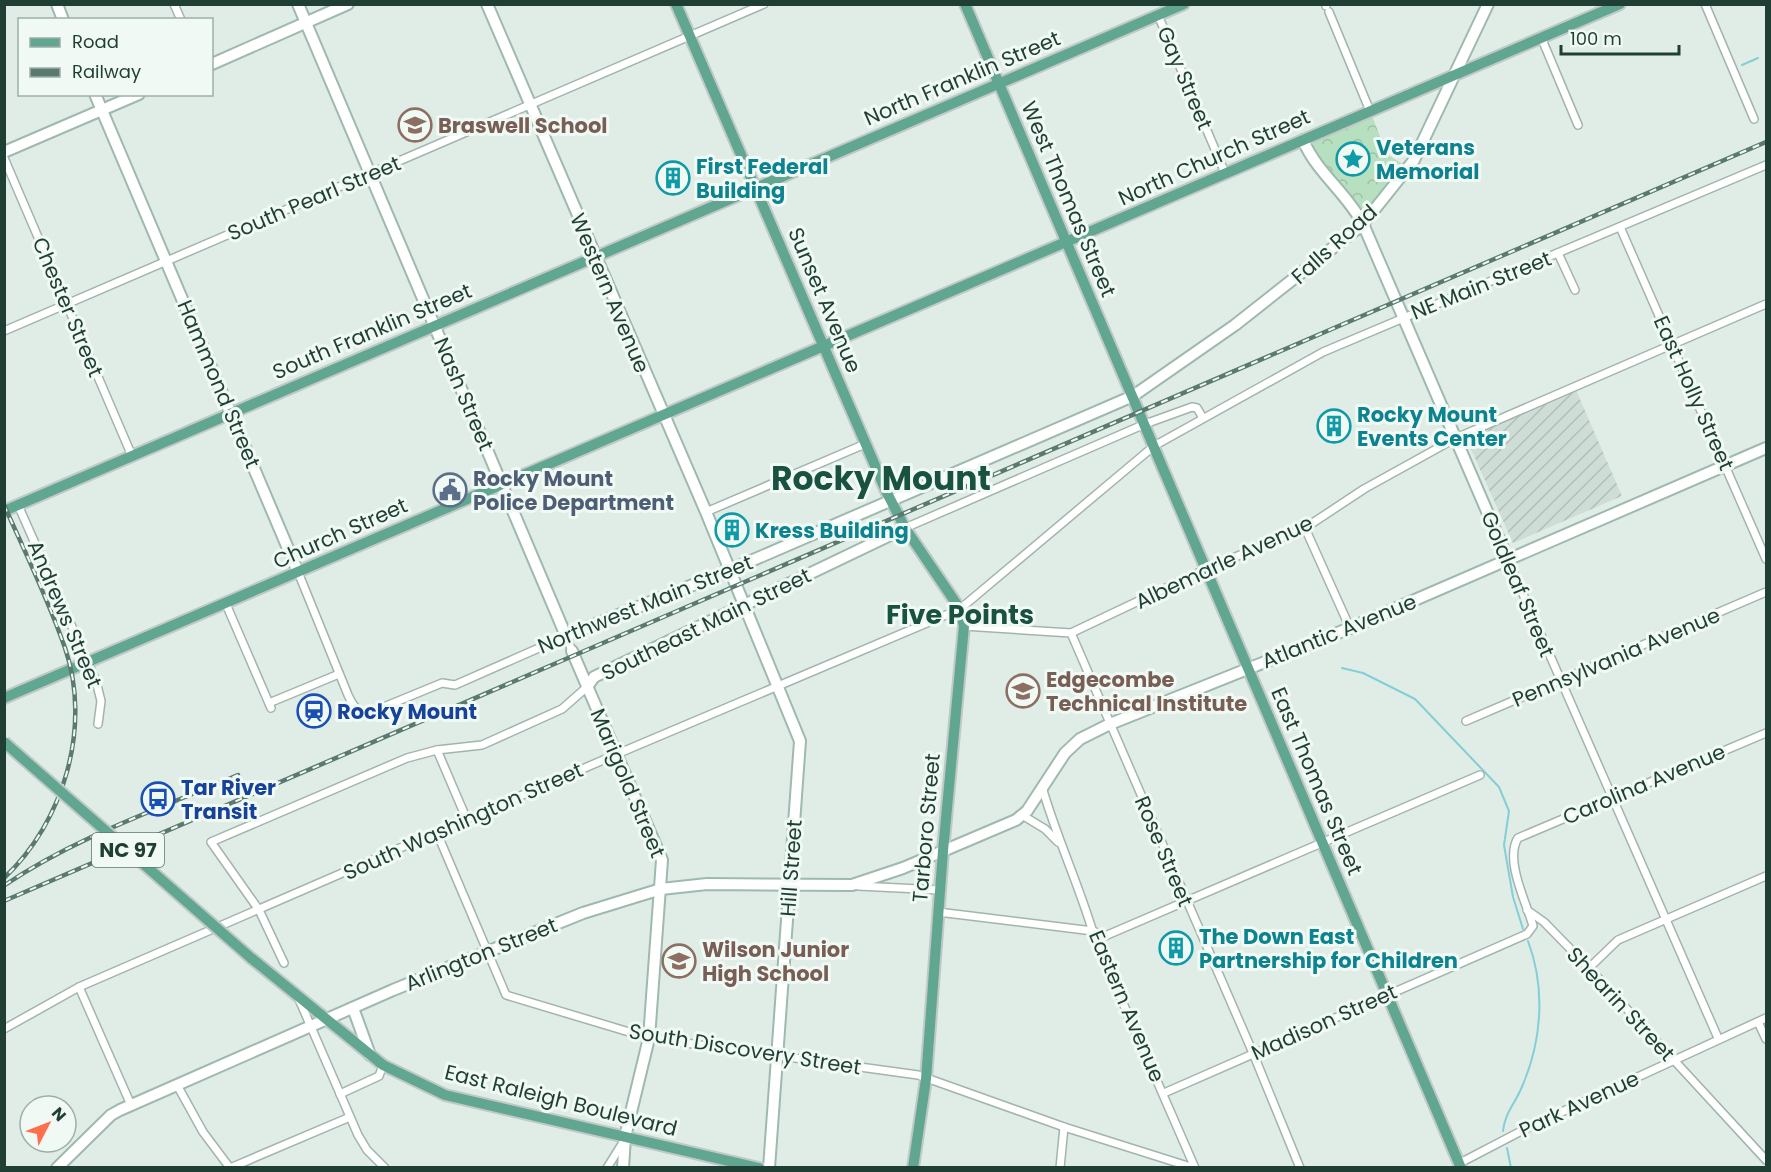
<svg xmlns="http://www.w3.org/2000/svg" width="1771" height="1172" font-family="Poppins,sans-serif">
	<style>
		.industrial { fill: url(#industrial-furrows) }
		.park { fill: url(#park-crowns) }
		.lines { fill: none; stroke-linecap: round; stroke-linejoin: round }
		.stream { stroke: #83ced7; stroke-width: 2 }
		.street-casing { stroke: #a2b5ad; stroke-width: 10 }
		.secondary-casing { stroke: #9eb9ae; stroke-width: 14 }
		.primary-casing { stroke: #c0c9c6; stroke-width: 14 }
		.street { stroke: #fff; stroke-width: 7 }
		.secondary { stroke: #fff; stroke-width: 10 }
		.primary { stroke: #61a691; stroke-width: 10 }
		.rail-casing { stroke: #5a7a70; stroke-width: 4.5 }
		.rail { stroke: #f1f9f5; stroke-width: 2; stroke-dasharray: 7; stroke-linecap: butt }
		.primary-bridge-casing { stroke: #c0c9c6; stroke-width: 14; stroke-linecap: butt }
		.primary-bridge { stroke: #61a691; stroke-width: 10 }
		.labels { text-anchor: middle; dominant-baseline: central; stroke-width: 6; stroke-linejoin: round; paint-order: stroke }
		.shield { fill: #f1f9f5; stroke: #5e776f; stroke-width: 1.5 }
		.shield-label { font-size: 20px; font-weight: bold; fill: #1f3f35 }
		.street-label { font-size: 21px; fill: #1f3f35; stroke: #f1f9f5 }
		.education-label { font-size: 21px; font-weight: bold; fill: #785e54; stroke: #f1f9f5; text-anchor: start }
		.culture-label { font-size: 21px; font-weight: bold; fill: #0d838f; stroke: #f1f9f5; text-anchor: start }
		.service-label { font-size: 21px; font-weight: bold; fill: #4e5e75; stroke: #f1f9f5; text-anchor: start }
		.transit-label { font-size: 21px; font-weight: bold; fill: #164399; stroke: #f1f9f5; text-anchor: start }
		.district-label { font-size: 27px; font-weight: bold; fill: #1a5242; stroke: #f1f9f5 }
		.town-label { font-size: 33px; font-weight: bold; fill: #1a5242; stroke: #f1f9f5 }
	</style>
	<defs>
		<pattern id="industrial-furrows" width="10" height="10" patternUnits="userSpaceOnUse" patternTransform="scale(1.5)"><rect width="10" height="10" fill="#ceddd5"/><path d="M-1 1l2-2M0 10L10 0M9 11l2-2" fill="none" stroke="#b0bfb7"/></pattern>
		<pattern id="park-crowns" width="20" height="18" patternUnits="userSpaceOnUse" patternTransform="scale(1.5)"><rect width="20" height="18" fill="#b7e0c0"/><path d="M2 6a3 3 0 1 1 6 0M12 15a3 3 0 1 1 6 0" fill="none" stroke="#9dc1a6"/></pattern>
	</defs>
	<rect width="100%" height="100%" fill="#e0ede6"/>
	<path class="industrial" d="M1576 390 1622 496 1513 543 1466 438Z"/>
	<path class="park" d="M1372 116 1387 154 1404 165 1372 207 1362 209 1328 173 1312 147 1315 140Z"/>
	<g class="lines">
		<g class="stream">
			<path d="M1742 65 1758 58"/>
			<path d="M1342 668 1363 673 1415 699 1499 787 1509 811 1504 845 1513 897 1523 929"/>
			<path d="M1503 1131C1505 1113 1514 1105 1521 1089 1542 1042 1546 989 1528 941"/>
			<path d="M1507 1148 1511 1168"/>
		</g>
		<g class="street-casing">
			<g id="street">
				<path d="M174 4 181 20"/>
				<path d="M1326 4V6"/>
				<path d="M1705 4 1754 119"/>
				<path d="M1329 12 1370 111"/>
				<path d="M1158 15 1225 173"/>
				<path d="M1541 37 1578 125"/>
				<path d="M4 158 132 456"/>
				<path d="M1620 227 1766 559"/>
				<path d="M1558 253 1575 290"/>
				<path d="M4 331 764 4"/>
				<path d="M18 505 96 681 101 701 98 724"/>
				<path d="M706 512 865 444"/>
				<path d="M905 528 1145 424 1192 407 1197 408 1203 418"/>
				<path d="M1305 528 1350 628"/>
				<path d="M1508 560 1718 1038"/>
				<path d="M298 572 348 695C353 706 357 712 369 713L442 683 455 685 566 636 572 651"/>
				<path d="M226 604 271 708"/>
				<path d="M964 626 1071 633 1253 1053 1300 1168"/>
				<path d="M1071 633 1204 570 1305 528 1364 489 1456 438 1766 304"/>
				<path d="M269 703 339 674"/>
				<path d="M1466 721 1766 592"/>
				<path d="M437 750 467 820"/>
				<path d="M1042 787C1057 839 1080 887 1095 939L1195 1168"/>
				<path d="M1022 815 1045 829 1058 842"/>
				<path d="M437 833 506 995 649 1038 918 1075 1064 1127 1194 1168"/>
				<path d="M858 886 940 890"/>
				<path d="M1527 910 1544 922 1589 968 1766 1160"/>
				<path d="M938 912 1093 931 1105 936 1480 775"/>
				<path d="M284 963 259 910 211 842 407 758 437 750 482 745 562 709 587 687"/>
				<path d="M1589 968 1618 940 1766 876"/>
				<path d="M79 987 131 1105"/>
				<path d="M298 997 358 1135 367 1150 385 1168"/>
				<path d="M1758 1022 1766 1039"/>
				<path d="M4 1029 79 987 617 754 960 609 1154 446 1323 352 1766 165"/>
				<path d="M177 1085 203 1132 230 1168"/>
				<path d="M1164 1093 1527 934 1533 926C1527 904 1504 860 1518 838L1766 733"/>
				<path d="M340 1094 379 1076 383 1065"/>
				<path d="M1460 1163 1529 1127 1766 1018"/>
				<path d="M230 1168 350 1117"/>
				<path d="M607 1168 622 1144"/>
				<path d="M1060 1168 1064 1127"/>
			</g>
		</g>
		<g class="secondary-casing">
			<g id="secondary">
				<path d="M57 4 63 20"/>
				<path d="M298 4 566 636 730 570 1133 396 1235 325 1363 224 1414 160 1488 4"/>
				<path d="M487 4 706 512 800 741 769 1168"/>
				<path d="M212 64 348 4"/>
				<path d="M95 94 298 572"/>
				<path d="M1303 140C1317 173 1346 192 1363 224L1508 560"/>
				<path d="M4 152 139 94"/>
				<path d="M572 651 662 860 649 1038 625 1137 623 1168"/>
				<path d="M587 687 594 677 905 528"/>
				<path d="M353 1008 370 1055"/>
				<path d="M57 1168 111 1115 120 1110 393 990 583 913 661 889 707 884 852 885 903 868 1016 820 1027 811 1065 753 1080 739 1110 724 1350 628 1766 448"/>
			</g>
		</g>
		<g class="primary-casing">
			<g id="primary">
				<path d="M676 4 886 491 905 528 960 609 964 626 943 851 926 1079 913 1168"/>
				<path d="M965 4 1461 1168"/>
				<path d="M4 511 1184 4"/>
				<path d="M4 698 1620 4"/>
				<path d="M251 958 383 1065 445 1095 759 1168"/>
			</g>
		</g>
		<use href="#street" class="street"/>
		<use href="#secondary" class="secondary"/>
		<use href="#primary" class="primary"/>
		<g class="rail-casing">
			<g id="rail">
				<path d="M4 505C25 552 48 599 65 648 92 726 64 822 4 878"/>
				<path d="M5 885C76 837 159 809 238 775"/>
				<path d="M4 901 1766 142"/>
			</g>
		</g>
		<use href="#rail" class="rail"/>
		<g class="primary-bridge-casing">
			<path id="primary-bridge" d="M4 742 251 958"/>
		</g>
		<use href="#primary-bridge" class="primary-bridge"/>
	</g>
	<defs>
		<g id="school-ring" transform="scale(1.725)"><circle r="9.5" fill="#f1f9f5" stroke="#8d6e63" stroke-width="1.5"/><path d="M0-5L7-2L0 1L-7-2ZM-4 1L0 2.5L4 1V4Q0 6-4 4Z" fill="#8d6e63"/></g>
		<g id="sight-ring" transform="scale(1.725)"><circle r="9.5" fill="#f1f9f5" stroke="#0f9aa8" stroke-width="1.5"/><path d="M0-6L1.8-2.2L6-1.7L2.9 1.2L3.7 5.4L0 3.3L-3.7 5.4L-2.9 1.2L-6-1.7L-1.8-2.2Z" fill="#0f9aa8"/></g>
		<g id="building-ring" transform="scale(1.725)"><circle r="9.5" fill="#f1f9f5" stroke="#0f9aa8" stroke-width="1.5"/><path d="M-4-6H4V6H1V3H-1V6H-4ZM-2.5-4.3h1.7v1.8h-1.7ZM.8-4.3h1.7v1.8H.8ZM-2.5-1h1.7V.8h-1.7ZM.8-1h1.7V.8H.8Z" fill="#0f9aa8"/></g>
		<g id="civic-ring" transform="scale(1.725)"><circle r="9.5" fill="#f1f9f5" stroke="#5c6f8a" stroke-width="1.5"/><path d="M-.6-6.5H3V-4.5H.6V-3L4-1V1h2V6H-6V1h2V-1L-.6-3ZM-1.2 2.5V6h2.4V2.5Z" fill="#5c6f8a"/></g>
		<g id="station-ring" transform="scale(1.725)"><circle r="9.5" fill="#f1f9f5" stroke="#1a4fb4" stroke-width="1.5"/><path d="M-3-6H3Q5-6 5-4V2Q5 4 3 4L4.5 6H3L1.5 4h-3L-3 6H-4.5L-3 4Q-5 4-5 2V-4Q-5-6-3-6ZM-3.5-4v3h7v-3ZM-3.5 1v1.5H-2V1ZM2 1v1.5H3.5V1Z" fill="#1a4fb4"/></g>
		<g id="bus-ring" transform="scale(1.725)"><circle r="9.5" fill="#f1f9f5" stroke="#1a4fb4" stroke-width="1.5"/><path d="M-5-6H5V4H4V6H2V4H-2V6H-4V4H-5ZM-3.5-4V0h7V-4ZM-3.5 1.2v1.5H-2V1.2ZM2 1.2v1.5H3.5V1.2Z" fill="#1a4fb4"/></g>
	</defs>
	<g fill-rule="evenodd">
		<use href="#school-ring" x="415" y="125"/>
		<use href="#sight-ring" x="1353" y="159"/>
		<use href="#building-ring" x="673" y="178"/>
		<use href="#building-ring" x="1334" y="426"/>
		<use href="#civic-ring" x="450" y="490"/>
		<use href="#building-ring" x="732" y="530"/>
		<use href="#school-ring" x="1023" y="691"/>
		<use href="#station-ring" x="314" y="711"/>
		<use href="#bus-ring" x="158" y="799"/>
		<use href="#building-ring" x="1176" y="948"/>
		<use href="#school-ring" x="679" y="961"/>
	</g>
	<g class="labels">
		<rect class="shield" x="92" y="833" width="72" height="34" rx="4.5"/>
		<g class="shield-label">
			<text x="128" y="850">NC 97</text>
		</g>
		<g class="street-label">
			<text transform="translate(962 78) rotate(-23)">North Franklin Street</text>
			<text transform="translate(1185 78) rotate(67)">Gay Street</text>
			<text transform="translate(1214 157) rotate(-24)">North Church Street</text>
			<text transform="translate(314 198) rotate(-23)">South Pearl Street</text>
			<text transform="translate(1069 199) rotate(67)">West Thomas Street</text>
			<text transform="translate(1334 244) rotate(-42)">Falls Road</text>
			<text transform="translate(1481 285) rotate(-22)">NE Main Street</text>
			<text transform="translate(610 293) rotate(67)">Western Avenue</text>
			<text transform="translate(825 300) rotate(67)">Sunset Avenue</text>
			<text transform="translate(68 307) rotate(67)">Chester Street</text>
			<text transform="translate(372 331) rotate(-23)">South Franklin Street</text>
			<text transform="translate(219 384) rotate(67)">Hammond Street</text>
			<text transform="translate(1694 393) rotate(66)">East Holly Street</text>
			<text transform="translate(464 394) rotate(67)">Nash Street</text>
			<text transform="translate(340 533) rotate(-24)">Church Street</text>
			<text transform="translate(1224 562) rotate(-25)">Albemarle Avenue</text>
			<text transform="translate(1518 584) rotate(67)">Goldleaf Street</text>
			<text transform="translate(645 604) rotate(-22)">Northwest Main Street</text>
			<text transform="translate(65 614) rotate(67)">Andrews Street</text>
			<text transform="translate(706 624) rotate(-26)">Southeast Main Street</text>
			<text transform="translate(1339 631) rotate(-22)">Atlantic Avenue</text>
			<text transform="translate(1616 657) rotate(-23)">Pennsylvania Avenue</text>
			<text transform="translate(1317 781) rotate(67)">East Thomas Street</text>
			<text transform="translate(628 783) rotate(67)">Marigold Street</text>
			<text transform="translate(1644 784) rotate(-23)">Carolina Avenue</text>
			<text transform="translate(463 821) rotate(-24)">South Washington Street</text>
			<text transform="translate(926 828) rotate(-85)">Tarboro Street</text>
			<text transform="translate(1164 851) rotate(67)">Rose Street</text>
			<text transform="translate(791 868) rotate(-86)">Hill Street</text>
			<text transform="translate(481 954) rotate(-22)">Arlington Street</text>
			<text transform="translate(1621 1004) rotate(47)">Shearin Street</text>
			<text transform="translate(1127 1006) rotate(67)">Eastern Avenue</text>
			<text transform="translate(1324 1022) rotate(-24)">Madison Street</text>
			<text transform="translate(745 1049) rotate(9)">South Discovery Street</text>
			<text transform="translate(561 1100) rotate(14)">East Raleigh Boulevard</text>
			<text transform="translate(1579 1104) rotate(-25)">Park Avenue</text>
		</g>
		<g class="education-label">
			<text x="438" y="125">Braswell School</text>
			<text x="1046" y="679">Edgecombe<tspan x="1046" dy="24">Technical Institute</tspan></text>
			<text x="702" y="949">Wilson Junior<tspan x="702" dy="24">High School</tspan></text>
		</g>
		<g class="culture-label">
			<text x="1376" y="147">Veterans<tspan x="1376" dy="24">Memorial</tspan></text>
			<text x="696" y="166">First Federal<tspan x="696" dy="24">Building</tspan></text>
			<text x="1357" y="414">Rocky Mount<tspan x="1357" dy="24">Events Center</tspan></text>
			<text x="755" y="530">Kress Building</text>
			<text x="1199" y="936">The Down East<tspan x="1199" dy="24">Partnership for Children</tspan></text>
		</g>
		<g class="service-label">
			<text x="473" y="478">Rocky Mount<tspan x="473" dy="24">Police Department</tspan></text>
		</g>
		<g class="transit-label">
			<text x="337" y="711">Rocky Mount</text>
			<text x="181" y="787">Tar River<tspan x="181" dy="24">Transit</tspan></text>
		</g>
		<g class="district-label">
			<text x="960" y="614">Five Points</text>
		</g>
		<g class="town-label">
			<text x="881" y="478">Rocky Mount</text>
		</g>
	</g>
	<rect width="1771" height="1172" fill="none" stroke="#1f3f35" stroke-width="12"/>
	<rect x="18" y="18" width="195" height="78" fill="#f1f9f5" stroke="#9dafa8" stroke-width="1.5"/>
	<rect x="30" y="38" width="30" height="9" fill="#61a691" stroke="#9dafa8" stroke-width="1.5"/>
	<text x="72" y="48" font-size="18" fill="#1f3f35">Road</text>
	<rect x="30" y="68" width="30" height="9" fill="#5a7a70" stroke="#9dafa8" stroke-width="1.5"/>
	<text x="72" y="78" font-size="18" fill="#1f3f35">Railway</text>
	<g transform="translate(48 1124) rotate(48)"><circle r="28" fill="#f1f9f5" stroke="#9dafa8" stroke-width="1.5"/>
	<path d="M0-4.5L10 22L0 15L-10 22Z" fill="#fe704d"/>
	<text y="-9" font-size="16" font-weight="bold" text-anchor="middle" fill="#1f3f35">N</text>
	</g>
	<path d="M1561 45v9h118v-9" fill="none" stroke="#1f3f35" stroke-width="3"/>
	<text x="1570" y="45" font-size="18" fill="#1f3f35" stroke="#f1f9f5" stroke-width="4.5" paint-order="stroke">100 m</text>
</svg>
